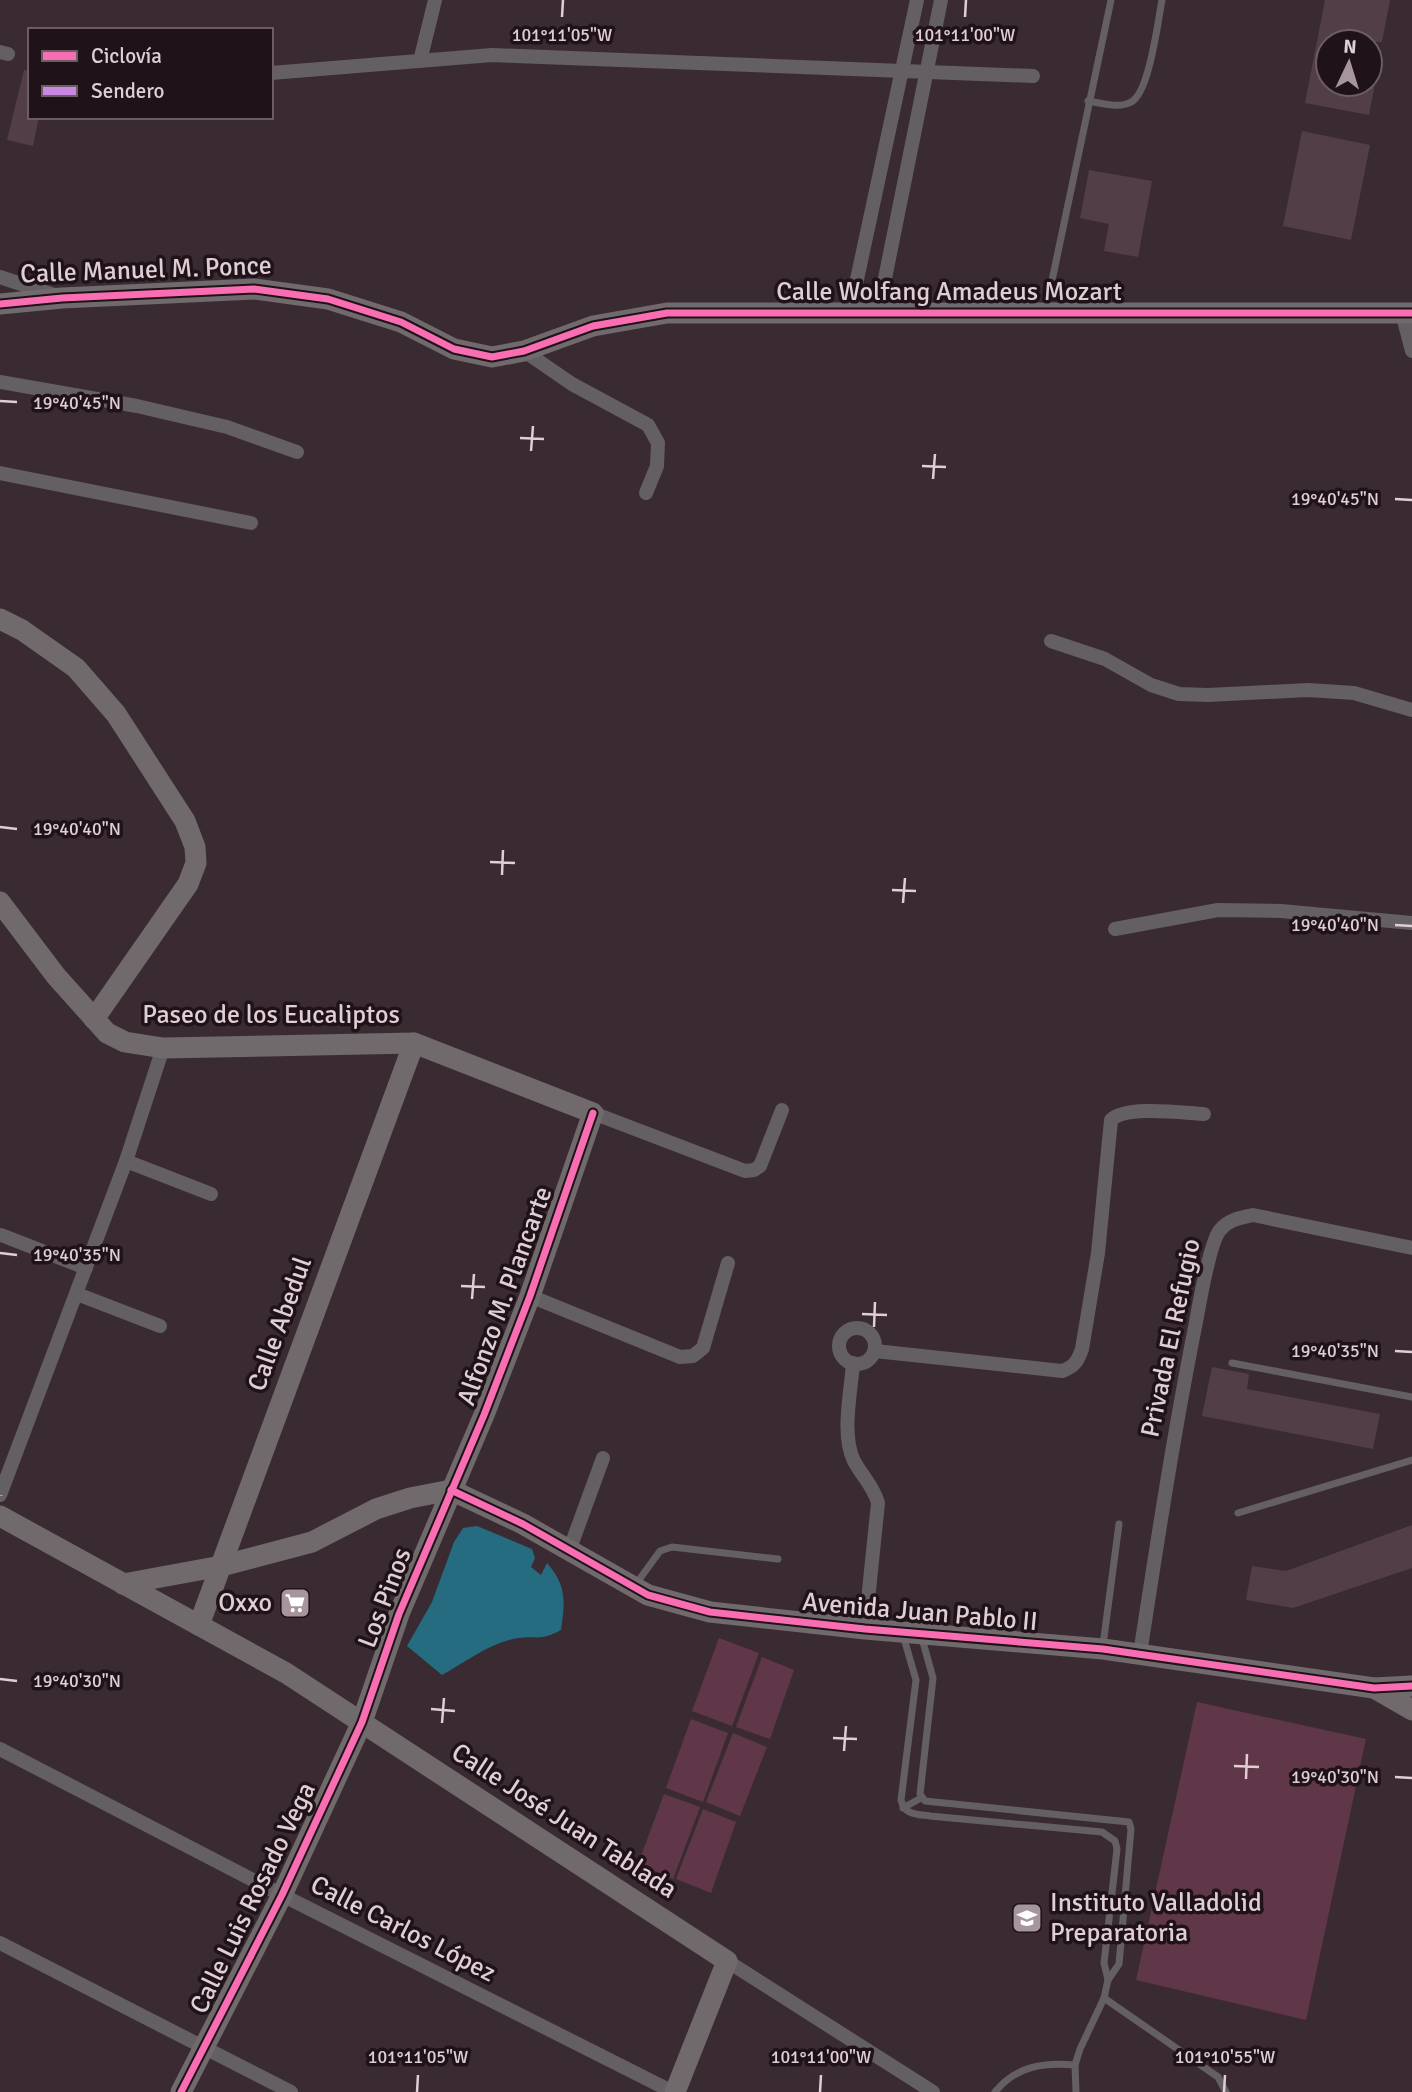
<svg xmlns="http://www.w3.org/2000/svg" width="1412" height="2092" font-family="Signika,sans-serif">
	<style>
		.green { fill: #603649 }
		.water { fill: #256c81 }
		.building { fill: #523e47 }
		.lines { fill: none; stroke-linecap: round; stroke-linejoin: round }
		.lane { stroke: #645f62; stroke-width: 7 }
		.street { stroke: #645f62; stroke-width: 14 }
		.secondary { stroke: #706a6d; stroke-width: 21 }
		.quiet { stroke: #c787e3; stroke-width: 5; stroke-dasharray: 10 5; stroke-linecap: butt }
		.cycleway-casing { stroke: #1f1218; stroke-width: 11 }
		.cycleway { stroke: #f96db3; stroke-width: 7 }
		.ticks { fill: none; stroke: #e0ced5; stroke-width: 2.5 }
		.labels { text-anchor: middle; dominant-baseline: central; stroke-width: 7; stroke-linejoin: round; paint-order: stroke }
		.street-label { font-size: 26px; fill: #e0ced5; stroke: #1f1218 }
		.poi-label { font-size: 26px; fill: #e0ced5; stroke: #1f1218; text-anchor: end }
		.ticks-label { font-size: 18px; text-anchor: middle; fill: #e0ced5; stroke: #1f1218; stroke-width: 7; stroke-linejoin: round; paint-order: stroke }
	</style>
	<rect width="100%" height="100%" fill="#3a2b32"/>
	<g class="green">
		<path d="M719 1638 759 1653 732 1726 692 1711Z"/>
		<path d="M762 1657 794 1670 770 1739 736 1727Z"/>
		<path d="M1197 1702 1366 1739 1306 2020 1136 1980Z"/>
		<path d="M691 1719 728 1733 703 1802 666 1788Z"/>
		<path d="M733 1733 767 1747 740 1816 706 1802Z"/>
		<path d="M664 1794 700 1807 673 1879 638 1864Z"/>
		<path d="M703 1809 736 1822 711 1893 676 1879Z"/>
	</g>
	<path class="water" d="M477 1526 532 1549 535 1558 531 1567 541 1575 547 1563C567 1586 565 1602 561 1630 538 1642 540 1635 518 1638 491 1642 465 1662 442 1675L407 1646 432 1602 454 1542 463 1528Z"/>
	<g class="building">
		<path d="M1325 0H1390L1382 42H1328V84H1375L1369 115 1305 103Z"/>
		<path d="M24 70 30 71V117H39L33 146 7 140Z"/>
		<path d="M1302 131 1370 145 1351 240 1283 226Z"/>
		<path d="M1089 170 1152 181 1138 257 1104 251 1109 224 1080 218Z"/>
		<path d="M1212 1367 1249 1374 1247 1389 1380 1414 1373 1449 1202 1416Z"/>
		<path d="M1412 1525V1568L1293 1608 1246 1600 1252 1566 1286 1571Z"/>
	</g>
	<g class="lines">
		<g class="lane">
			<path d="M1088 101C1102 103 1118 109 1131 102 1149 94 1158 21 1162 0"/>
			<path d="M1046 309 1111 0"/>
			<path d="M1232 1363 1412 1397"/>
			<path d="M1238 1513 1412 1460"/>
			<path d="M636 1584 660 1551 672 1547 778 1559"/>
			<path d="M903 1635 916 1680 901 1800C905 1815 915 1814 930 1816L1102 1832 1115 1841 1117 1849 1104 1963 1108 1980"/>
			<path d="M921 1635 933 1678 920 1794 925 1801 1129 1822 1131 1829 1119 1964 1108 1980 1104 1998 1080 2049 1075 2065"/>
			<path d="M1103 1645 1119 1524"/>
			<path d="M903 1808 921 1798"/>
			<path d="M1104 1998 1218 2077 1226 2092"/>
			<path d="M995 2092C1016 2066 1044 2062 1075 2065L1076 2092"/>
		</g>
		<g class="street">
			<path d="M0 52 8 54"/>
			<path d="M420 61 435 0"/>
			<path d="M271 73 492 55 1033 76"/>
			<path d="M0 277 57 296"/>
			<path d="M850 312 917 0"/>
			<path d="M878 313 941 0"/>
			<path d="M1402 313 1412 351"/>
			<path d="M524 351 572 384 648 425 658 443 657 466 646 493"/>
			<path d="M0 382 137 406 227 427 297 452"/>
			<path d="M0 473 251 523"/>
			<path d="M1051 641 1105 659 1151 685 1179 694 1208 695 1308 690 1354 693 1412 710"/>
			<path d="M1115 929 1218 910 1281 911 1412 923"/>
			<path d="M593 1113 745 1171 754 1170 760 1166 782 1110"/>
			<path d="M126 1161 211 1194"/>
			<path d="M1 1235 86 1268"/>
			<path d="M77 1294 160 1326"/>
			<path d="M530 1296 680 1357 693 1356 703 1348 728 1263"/>
			<circle cx="857" cy="1346" r="18"/>
			<path d="M875 1351 1062 1371C1074 1367 1078 1361 1082 1349L1098 1253 1111 1120C1126 1105 1183 1113 1204 1114"/>
			<path d="M853 1363C851 1392 841 1435 854 1461 862 1476 874 1487 878 1503L865 1629"/>
			<path d="M0 1495 126 1161 163 1048"/>
			<path d="M569 1551 603 1458"/>
			<path d="M1140 1654C1157 1543 1174 1432 1196 1322 1199 1305 1210 1242 1220 1230 1229 1219 1240 1218 1253 1215L1412 1248"/>
			<path d="M0 1749 282 1895 673 2092"/>
			<path d="M0 1943 291 2092"/>
			<path d="M727 1961 933 2092"/>
		</g>
		<g class="secondary">
			<path d="M0 304 62 298 254 289 328 299 401 322 454 349 492 357 524 351 593 326 667 313H1412"/>
			<path d="M0 619 22 630 76 668 116 714 185 821 195 847 196 863 188 884 94 1019"/>
			<path d="M0 902 56 976 107 1033 125 1042 163 1048 414 1043 593 1113 530 1296 484 1415 399 1614 362 1722 282 1895 181 2092"/>
			<path d="M451 1490 523 1524 648 1595 710 1612 865 1629 1103 1649 1374 1688 1412 1686"/>
			<path d="M0 1516 286 1673 727 1961 675 2092"/>
			<path d="M123 1584 221 1566 312 1542 376 1509 410 1498 451 1490"/>
			<path d="M199 1625 414 1043"/>
			<path d="M1374 1688 1412 1710"/>
		</g>
		<path class="quiet" d="M0 1496V1495"/>
		<g class="cycleway-casing">
			<g id="cycleway">
				<path d="M0 304 62 298 254 289 328 299 401 322 454 349 492 357 524 351 593 326 667 313H1412"/>
				<path d="M451 1490 523 1524 648 1595 710 1612 865 1629 1103 1649 1374 1688 1412 1686"/>
				<path d="M181 2092 282 1895 362 1722 399 1614 484 1415 530 1296 593 1113"/>
			</g>
		</g>
		<use href="#cycleway" class="cycleway"/>
	</g>
	<path class="ticks" d="M562 17 563 0M965 17 966 0M0 401 17 402M520 438 544 439M531 451 533 426M922 466 946 467M933 479 935 454M1395 499 1412 500M0 827 17 829M490 862 515 863M502 875 503 850M892 890 916 891M903 903 905 878M1395 925 1412 926M0 1253 17 1255M461 1286 485 1287M472 1299 474 1274M862 1314 887 1315M874 1327 875 1302M1395 1351 1412 1352M0 1679 17 1681M431 1709 455 1711M442 1723 444 1698M833 1738 857 1739M844 1751 846 1726M1234 1766 1259 1767M1395 1777 1412 1778M1246 1779 1247 1754M417 2092 418 2075M820 2092 821 2075M1224 2092 1225 2075"/>
	<defs>
		<g id="supermarket-square" transform="scale(1.575)"><rect x="-9" y="-9" width="18" height="18" rx="4" fill="#a6959c" stroke="#1f1218"/><path d="M-6-5.5h2.5l.6 2H6L4.5 2H-2.5L-4.4-4H-6ZM-1.5 3.2a1.3 1.3 0 1 0 .1 0ZM3 3.2a1.3 1.3 0 1 0 .1 0Z" fill="#fff"/></g>
		<g id="university-square" transform="scale(1.575)"><rect x="-9" y="-9" width="18" height="18" rx="4" fill="#a6959c" stroke="#1f1218"/><path d="M0-5L7-2L0 1L-7-2ZM-4 1L0 2.5L4 1V4Q0 6-4 4Z" fill="#fff"/></g>
	</defs>
	<g fill-rule="evenodd">
		<use href="#supermarket-square" x="295" y="1603"/>
		<use href="#university-square" x="1027" y="1918"/>
	</g>
	<g class="labels">
		<g class="street-label">
			<text transform="translate(146 270) rotate(-2)">Calle Manuel M. Ponce</text>
			<text x="949" y="292">Calle Wolfang Amadeus Mozart</text>
			<text x="271" y="1015">Paseo de los Eucaliptos</text>
			<text transform="translate(505 1296) rotate(-70)">Alfonzo M. Plancarte</text>
			<text transform="translate(280 1324) rotate(-70)">Calle Abedul</text>
			<text transform="translate(1171 1338) rotate(-78)">Privada El Refugio</text>
			<text transform="translate(385 1598) rotate(-69)">Los Pinos</text>
			<text transform="translate(920 1612) rotate(5)">Avenida Juan Pablo II</text>
			<text transform="translate(564 1821) rotate(33)">Calle José Juan Tablada</text>
			<text transform="translate(253 1898) rotate(-64)">Calle Luis Rosado Vega</text>
			<text transform="translate(403 1929) rotate(27)">Calle Carlos López</text>
		</g>
		<g class="poi-label">
			<text x="272" y="1603">Oxxo</text>
			<text x="1050" y="1903" text-anchor="start">Instituto Valladolid<tspan x="1050" dy="30">Preparatoria</tspan></text>
		</g>
	</g>
	<g class="ticks-label">
		<text x="562" y="41">101°11'05"W</text>
		<text x="965" y="41">101°11'00"W</text>
		<text x="77" y="409">19°40'45"N</text>
		<text x="1335" y="505">19°40'45"N</text>
		<text x="77" y="835">19°40'40"N</text>
		<text x="1335" y="931">19°40'40"N</text>
		<text x="77" y="1261">19°40'35"N</text>
		<text x="1335" y="1357">19°40'35"N</text>
		<text x="77" y="1687">19°40'30"N</text>
		<text x="1335" y="1783">19°40'30"N</text>
		<text x="418" y="2063">101°11'05"W</text>
		<text x="821" y="2063">101°11'00"W</text>
		<text x="1225" y="2063">101°10'55"W</text>
	</g>
	<rect x="28" y="28" width="245" height="91" fill="#1f1218" stroke="#6c5d64" stroke-width="2"/>
	<rect x="42" y="51" width="35" height="10" fill="#f96db3" stroke="#6c5d64" stroke-width="2"/>
	<text x="91" y="63" font-size="21" fill="#e0ced5">Ciclovía</text>
	<rect x="42" y="86" width="35" height="10" fill="#c787e3" stroke="#6c5d64" stroke-width="2"/>
	<text x="91" y="98" font-size="21" fill="#e0ced5">Sendero</text>
	<g transform="translate(1349 63) rotate(4)"><circle r="33" fill="#1f1218" stroke="#6c5d64" stroke-width="2"/>
	<path d="M0-5L12 26L0 18L-12 26Z" fill="#a6959c"/>
	<text y="-10" font-size="19" font-weight="bold" text-anchor="middle" fill="#e0ced5">N</text>
	</g>
</svg>
